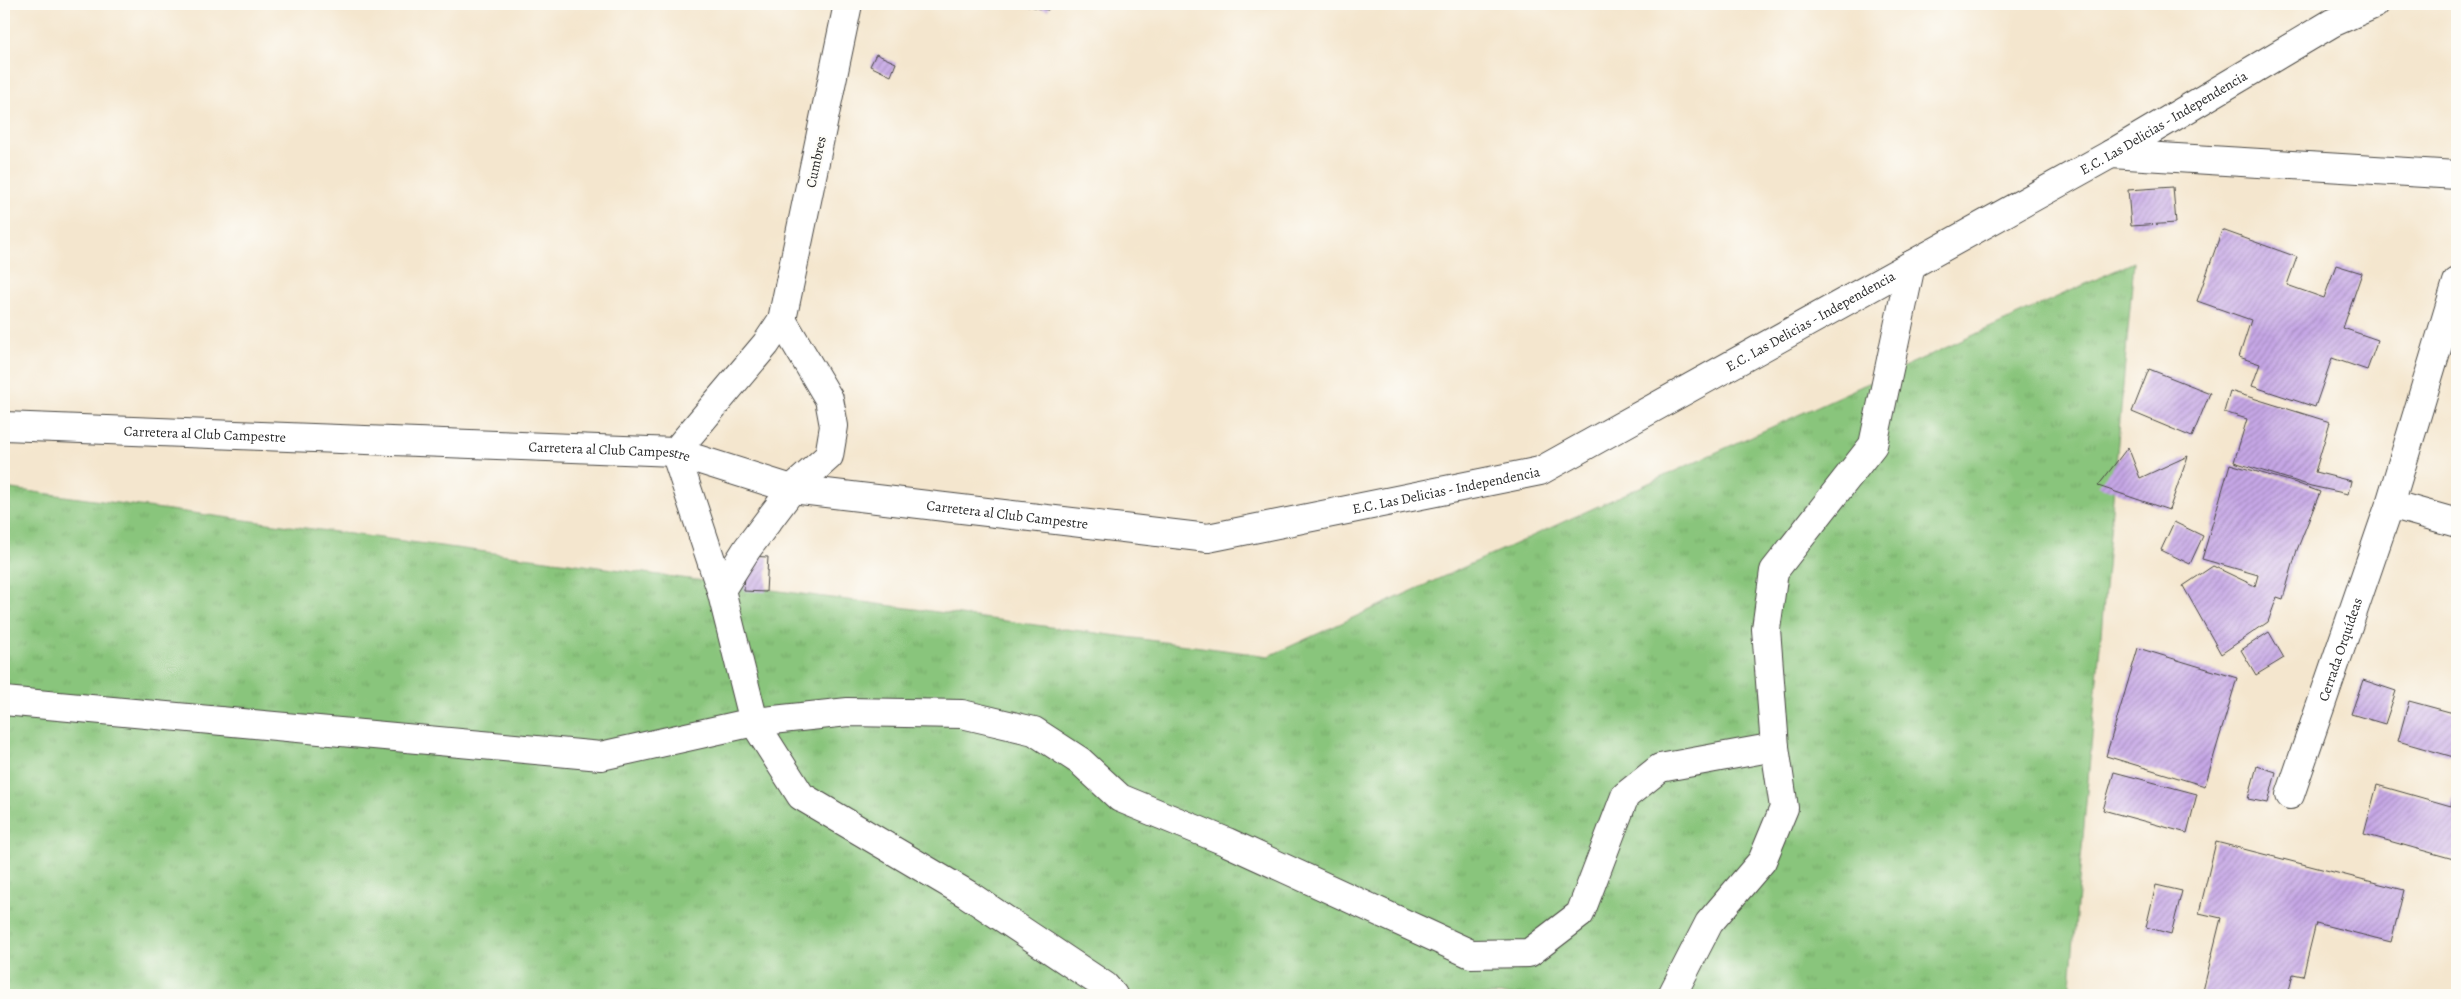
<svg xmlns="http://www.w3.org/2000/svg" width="2461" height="999" font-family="Alegreya,serif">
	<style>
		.grass { fill: url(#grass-tufts); stroke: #5a7853 }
		.building { fill: url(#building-hatch) }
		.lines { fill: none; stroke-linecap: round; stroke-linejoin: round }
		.minor-casing { stroke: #494743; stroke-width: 30 }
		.minor { stroke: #fff; stroke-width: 28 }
		.labels { text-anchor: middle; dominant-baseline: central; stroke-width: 4.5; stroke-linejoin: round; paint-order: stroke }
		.street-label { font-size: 14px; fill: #2b2b2b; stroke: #fdfcf7 }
	</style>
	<defs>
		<pattern id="grass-tufts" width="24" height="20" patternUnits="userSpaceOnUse" patternTransform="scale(1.25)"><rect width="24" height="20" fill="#89c57b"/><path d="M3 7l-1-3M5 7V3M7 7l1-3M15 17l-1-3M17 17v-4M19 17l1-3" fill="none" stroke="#76a96a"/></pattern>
		<pattern id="building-hatch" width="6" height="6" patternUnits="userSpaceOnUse" patternTransform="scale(1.25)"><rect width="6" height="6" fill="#c6a7e6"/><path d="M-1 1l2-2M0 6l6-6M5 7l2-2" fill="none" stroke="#a188bb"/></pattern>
	</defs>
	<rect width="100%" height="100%" fill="#fdfcf7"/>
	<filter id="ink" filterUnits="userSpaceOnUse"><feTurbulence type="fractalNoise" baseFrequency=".02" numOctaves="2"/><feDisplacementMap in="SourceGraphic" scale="10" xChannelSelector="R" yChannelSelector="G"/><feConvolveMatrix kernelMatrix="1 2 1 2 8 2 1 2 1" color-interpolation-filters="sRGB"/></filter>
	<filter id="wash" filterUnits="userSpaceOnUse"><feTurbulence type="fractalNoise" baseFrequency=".0096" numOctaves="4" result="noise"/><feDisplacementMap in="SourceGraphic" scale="20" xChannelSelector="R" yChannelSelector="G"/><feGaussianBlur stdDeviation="1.12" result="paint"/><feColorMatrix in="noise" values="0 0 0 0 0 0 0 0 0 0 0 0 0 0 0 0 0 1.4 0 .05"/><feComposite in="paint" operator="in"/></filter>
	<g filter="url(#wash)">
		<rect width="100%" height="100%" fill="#f4e6ce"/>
		<path class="grass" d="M2134 262 2069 995H4V488L1269 656Z"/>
		<g id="blocks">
			<g class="building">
				<path d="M1020 4H1050L1048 10Z"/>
				<path d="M876 54 896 63 891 76 870 66Z"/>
				<path d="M2173 187 2176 223 2131 226 2128 190Z"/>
				<path d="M2222 230 2297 257 2287 285 2324 298 2336 265 2362 273 2343 328 2378 340 2367 370 2332 358 2315 407 2252 386 2260 364 2239 357 2251 320 2197 301Z"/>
				<path d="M2149 369 2210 393 2192 437 2132 412Z"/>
				<path d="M2230 391 2330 422 2315 472 2351 481 2348 494 2311 486 2234 462 2247 419 2224 412Z"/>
				<path d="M2128 447 2140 478 2188 456 2169 510 2098 486Z"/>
				<path d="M2230 464 2296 483 2320 492 2297 550 2283 599 2277 597 2268 622 2221 654 2183 586 2213 566 2255 586 2258 575 2202 559Z"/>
				<path d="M2174 522 2203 536 2190 564 2161 550Z"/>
				<path d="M746 556 768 557 766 592 744 591Z"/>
				<path d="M2269 632 2284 658 2256 675 2241 650Z"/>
				<path d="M2138 648 2237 678 2205 786 2106 756Z"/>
				<path d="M2363 680 2396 691 2385 724 2351 714Z"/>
				<path d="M2409 701 2457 714V758L2398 741Z"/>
				<path d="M2257 766 2276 772 2268 803 2248 799Z"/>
				<path d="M2114 772 2197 794 2187 833 2103 810Z"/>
				<path d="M2457 784V860L2364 834 2377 785 2451 806Z"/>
				<path d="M2216 842 2404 890 2391 942 2316 923 2303 976 2293 974 2288 995H2202L2221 918 2199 913Z"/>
				<path d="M2156 885 2182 891 2171 934 2146 927Z"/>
			</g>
		</g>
	</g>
	<g filter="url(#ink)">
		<use href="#blocks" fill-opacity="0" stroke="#494743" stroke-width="1"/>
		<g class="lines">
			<g class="minor-casing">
				<g id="minor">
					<path d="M848 4 782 320 766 344 675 452 721 590 754 722 801 796 967 894 1105 986 1113 995"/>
					<path d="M2111 154 2457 175"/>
					<path id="s1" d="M4 426 675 452 792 489 1208 538 1540 471 2111 154 2332 23 2375 4"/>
					<path d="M2390 504 2457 523"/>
					<path d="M721 590 747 549 792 489 829 456 834 426 829 399 782 320"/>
					<path d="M4 701 601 756 754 722 848 712 962 714 1034 731 1080 761 1120 798 1227 842 1471 954 1529 953 1580 914 1625 796 1660 768 1775 747"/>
					<path id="s2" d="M2290 795 2390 504 2457 282"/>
					<path d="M1672 995 1709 923 1762 861 1784 808 1775 747 1766 629 1774 571 1873 445 1911 265"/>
				</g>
			</g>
			<use href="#minor" class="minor"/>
		</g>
	</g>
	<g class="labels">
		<g class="street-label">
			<text stroke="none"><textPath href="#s1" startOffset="2266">E.C. Las Delicias - Independencia</textPath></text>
			<text transform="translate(816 162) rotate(-78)">Cumbres</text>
			<text stroke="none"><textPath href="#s1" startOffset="1861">E.C. Las Delicias - Independencia</textPath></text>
			<text stroke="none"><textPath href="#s1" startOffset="201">Carretera al Club Campestre</textPath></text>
			<text stroke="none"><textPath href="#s1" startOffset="606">Carretera al Club Campestre</textPath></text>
			<text stroke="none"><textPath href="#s1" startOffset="1456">E.C. Las Delicias - Independencia</textPath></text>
			<text stroke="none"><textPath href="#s1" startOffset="1011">Carretera al Club Campestre</textPath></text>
			<text stroke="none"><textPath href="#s2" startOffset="154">Cerrada Orquídeas</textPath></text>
		</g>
	</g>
	<rect width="2461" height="999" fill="none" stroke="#fdfcf7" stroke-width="20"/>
</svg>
